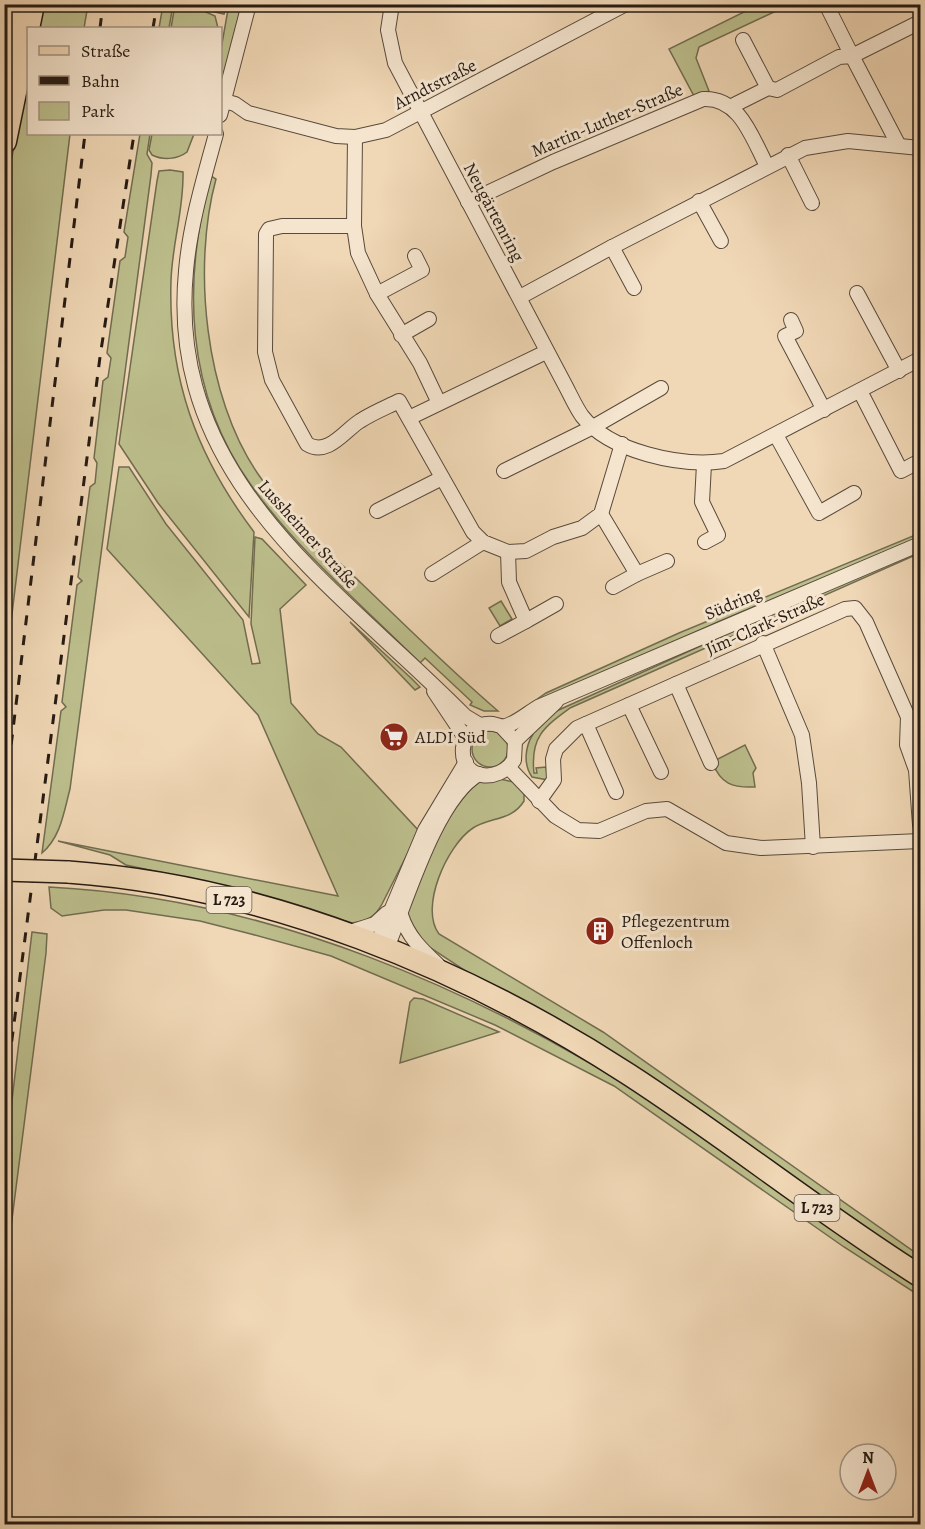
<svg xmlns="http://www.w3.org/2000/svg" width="925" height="1529" font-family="Alegreya,serif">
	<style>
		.green { fill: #bcbe8c; stroke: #716c50; stroke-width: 1.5 }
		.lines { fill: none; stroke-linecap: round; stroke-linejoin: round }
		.street-casing { stroke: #584a3c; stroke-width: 16 }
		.primary-casing { stroke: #261b13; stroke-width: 24 }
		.highway-casing { stroke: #261b13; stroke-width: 27 }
		.street { stroke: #f5e5cf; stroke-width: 14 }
		.primary { stroke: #f0d7b5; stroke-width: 21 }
		.highway { stroke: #f0d7b5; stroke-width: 24 }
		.rail { stroke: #261b13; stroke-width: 3; stroke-dasharray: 10 10; stroke-linecap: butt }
		.primary-bridge-casing { stroke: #261b13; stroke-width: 24; stroke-linecap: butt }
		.primary-bridge { stroke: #f0d7b5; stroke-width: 21 }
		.labels { text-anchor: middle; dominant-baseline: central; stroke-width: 6; stroke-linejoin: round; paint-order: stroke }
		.shield { fill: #f5e5cf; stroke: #64584b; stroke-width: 1.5 }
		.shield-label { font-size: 16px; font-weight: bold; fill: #261b13 }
		.street-label { font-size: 18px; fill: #261b13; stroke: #f5e5cf }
		.poi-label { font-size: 18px; fill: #261b13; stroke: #f5e5cf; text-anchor: start }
	</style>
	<rect width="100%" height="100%" fill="#f0d7b5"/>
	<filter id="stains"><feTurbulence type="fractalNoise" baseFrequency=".00333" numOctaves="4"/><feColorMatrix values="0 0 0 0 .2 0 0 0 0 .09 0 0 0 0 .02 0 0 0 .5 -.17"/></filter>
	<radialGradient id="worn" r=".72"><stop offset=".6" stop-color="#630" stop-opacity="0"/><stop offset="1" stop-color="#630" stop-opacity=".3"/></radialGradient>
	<g class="green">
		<path d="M229 4 242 5 221 86V49Z"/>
		<path d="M43 5H88L84 28H38Z"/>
		<path d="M163 5H173L169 28H159Z"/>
		<path d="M175 5V4L227 5 224 14 197 8 215 16 218 28H171Z"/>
		<path d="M758 5H789L699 47 696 58 709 91 694 96 669 49Z"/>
		<path d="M28 76V134H70L5 672 4 197Z"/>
		<path d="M140 134H150L147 154 152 163 151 175 70 789C64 811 61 837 42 853L61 711 66 707 62 702 77 585 82 581 78 577 90 487 95 483 97 463 94 458 103 381 108 377 111 358 107 353 120 261 125 257 128 237 124 232Z"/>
		<path d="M152 134H194L187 152C177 160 162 160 152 155L149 150Z"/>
		<path d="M170 170 183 172C184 209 172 244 171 281 168 378 196 455 254 532L249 617 158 503 119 444 157 181 159 171Z"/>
		<path d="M211 176 216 179C192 267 205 397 258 474 284 512 327 551 361 583 406 626 450 670 498 711H484L470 705 472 702 425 658 420 663C364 607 297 550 251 485 185 393 182 281 211 176Z"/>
		<path d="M119 467H129L166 524 243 620 252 664 260 663 251 624 255 537 262 539 306 585 280 609 291 703 318 734 341 747 419 831 382 904C375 917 367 921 352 923L250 892 126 865 110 855 58 841 338 896 258 715 107 549Z"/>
		<path d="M920 533V537L718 622 519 712 546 693 679 633Z"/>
		<path d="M920 547V553L570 708C544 727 530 737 534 773H537L536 768 546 767 548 780 532 777C523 764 525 747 533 734L529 729 552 713Z"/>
		<path d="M501 601 512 619 500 626 489 608Z"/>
		<path d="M350 622 411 678 420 687 415 690Z"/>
		<circle cx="490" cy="749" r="18"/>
		<path d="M745 745 756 768 753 773 755 787C732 788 721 784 712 762Z"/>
		<path d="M500 779 514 782 524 792V801C512 821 490 817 473 828 447 845 419 908 439 934L603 1032 920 1256V1269L420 941C416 934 409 924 408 916 404 889 455 798 478 783 483 779 493 780 500 779Z"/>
		<path d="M49 887C269 898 480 990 663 1108 751 1165 835 1227 920 1286V1296L844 1247 614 1086 495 1025 331 956 251 934 200 921 126 910H104L62 916 51 908Z"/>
		<path d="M32 932 47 934 46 953 5 1274V1159Z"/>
		<path d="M414 998 423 999 499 1032 400 1063 410 1002Z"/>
	</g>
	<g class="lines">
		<g class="street-casing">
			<g id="street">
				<path d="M392 4 388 30 395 63 564 383C570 394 575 406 582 416 610 452 681 467 724 461L920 359"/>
				<path d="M826 4 852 56 920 22"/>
				<path d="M920 4V5"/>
				<path d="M743 40 768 88"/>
				<path d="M224 101 235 104 248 113 336 136 355 137 386 130 626 4"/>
				<path d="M732 106 768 88 777 90 839 57 852 56 898 144"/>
				<path d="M220 115 249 4"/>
				<path d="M216 134C204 178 190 224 186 271 166 481 336 585 465 716L480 725"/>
				<path d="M355 137 354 226 358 253 377 294 420 363 439 403"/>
				<path d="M788 155 812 203"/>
				<path d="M699 201 721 241"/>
				<path d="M468 202 553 162 703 99C740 97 752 138 767 166"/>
				<path d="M354 226H282L269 229 266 234 265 352 272 380 307 444C328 457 345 430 360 421 372 413 387 407 399 401L473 532 483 542 508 552 526 551 553 537 582 528 601 514 622 444"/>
				<path d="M612 247 634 288"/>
				<path d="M857 293 899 371"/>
				<path d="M377 294 422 270 415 256"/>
				<path d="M520 297 612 247 805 148 848 141 920 148"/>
				<path d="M791 320 796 331 785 336 824 410"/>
				<path d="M401 335 429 319"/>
				<path d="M860 391 901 471 920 461"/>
				<path d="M409 418 546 352"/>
				<path d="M776 435 819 513 854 493"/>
				<path d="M704 464 702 502 718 535 705 542"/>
				<path d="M504 471 593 427 661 388"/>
				<path d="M377 511 442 478"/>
				<path d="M601 514 637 574 667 561"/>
				<path d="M432 574 483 542"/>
				<path d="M613 587 637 574"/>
				<path d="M526 621 556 604"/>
				<path d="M498 636 526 621 509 582 508 552"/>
				<path d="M763 643 802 735 809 783 813 847"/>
				<path d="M676 684 711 763"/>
				<path d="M434 691 466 739"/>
				<path d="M629 705 661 772"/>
				<path d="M586 724 616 792"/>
				<path d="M502 727 515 741 514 760C499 784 460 780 463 748 465 733 478 722 493 724 498 725 501 727 506 726 518 722 528 713 538 707L920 544"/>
				<path d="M515 741 556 702"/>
				<path d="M509 768 555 816 578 830 599 831 646 811 667 809 726 843 761 848 920 841"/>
				<path d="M539 801 554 780 553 759 556 749 577 728 845 609 855 608 866 622 908 717 907 745 916 770 920 825"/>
				<path d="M401 915C408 937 422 950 438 965"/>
				<path d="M347 933 375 924 387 913"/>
				<path d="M377 944 425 830 466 762"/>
				<path d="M387 948C406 903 436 798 479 774"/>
			</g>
		</g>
		<g class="primary-casing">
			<path id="primary" d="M68 872C265 886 463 967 628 1074 727 1138 820 1213 920 1276"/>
		</g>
		<g class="highway-casing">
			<g id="highway">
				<path d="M4 49 13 4"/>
				<path d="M4 141 32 4"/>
			</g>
		</g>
		<use href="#street" class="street"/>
		<use href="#primary" class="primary"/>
		<use href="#highway" class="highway"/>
		<g class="rail">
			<path d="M100 28 103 4"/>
			<path d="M153 28 157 4"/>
			<path d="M4 804 85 134"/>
			<path d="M4 1101 100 357 134 134"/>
		</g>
		<g class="primary-bridge-casing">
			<path id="primary-bridge" d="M4 870 68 872"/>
		</g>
		<use href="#primary-bridge" class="primary-bridge"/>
	</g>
	<defs>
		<g id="supermarket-disc" transform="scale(1.5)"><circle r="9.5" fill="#8f2418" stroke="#f5e5cf"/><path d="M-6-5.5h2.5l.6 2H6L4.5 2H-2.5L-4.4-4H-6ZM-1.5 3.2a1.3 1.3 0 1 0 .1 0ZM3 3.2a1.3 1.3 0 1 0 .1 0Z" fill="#fff"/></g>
		<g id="building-disc" transform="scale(1.5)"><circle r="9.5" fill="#8f2418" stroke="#f5e5cf"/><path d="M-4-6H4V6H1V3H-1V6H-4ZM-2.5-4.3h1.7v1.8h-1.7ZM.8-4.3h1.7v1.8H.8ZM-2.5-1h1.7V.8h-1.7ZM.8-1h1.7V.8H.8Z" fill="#fff"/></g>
	</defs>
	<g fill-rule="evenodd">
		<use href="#supermarket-disc" x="394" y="737"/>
		<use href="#building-disc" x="600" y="931"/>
	</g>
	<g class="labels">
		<g class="shield">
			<rect x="206.5" y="887" width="45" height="26" rx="4.5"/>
			<rect x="794.5" y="1195" width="45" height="26" rx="4.5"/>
		</g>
		<g class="shield-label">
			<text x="229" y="900">L 723</text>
			<text x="817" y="1208">L 723</text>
		</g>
		<g class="street-label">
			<text transform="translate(435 84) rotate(-27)">Arndtstraße</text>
			<text transform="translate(607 120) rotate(-23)">Martin-Luther-Straße</text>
			<text transform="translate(494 212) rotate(62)">Neugärtenring</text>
			<text transform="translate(308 534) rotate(48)">Lussheimer Straße</text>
			<text transform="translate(733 603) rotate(-23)">Südring</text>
			<text transform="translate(765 624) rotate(-24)">Jim-Clark-Straße</text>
		</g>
		<g class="poi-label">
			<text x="415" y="737">ALDI Süd</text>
			<text x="621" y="921">Pflegezentrum<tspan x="621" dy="21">Offenloch</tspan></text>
		</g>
	</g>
	<rect width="925" height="1529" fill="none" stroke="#f0d7b5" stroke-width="24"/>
	<rect x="6" y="6" width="913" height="1517" fill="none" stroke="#261b13" stroke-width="3"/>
	<rect x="12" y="12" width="901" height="1505" fill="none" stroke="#261b13" stroke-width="1.5"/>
	<rect x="27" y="27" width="195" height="108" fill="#f5e5cf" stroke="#a29484" stroke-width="1.5"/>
	<rect x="39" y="46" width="30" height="9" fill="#f0d7b5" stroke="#a29484" stroke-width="1.5"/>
	<text x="81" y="57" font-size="18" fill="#261b13">Straße</text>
	<rect x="39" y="76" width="30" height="9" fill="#261b13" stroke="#a29484" stroke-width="1.5"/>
	<text x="81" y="87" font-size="18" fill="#261b13">Bahn</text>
	<rect x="39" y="102" width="30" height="18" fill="#bcbe8c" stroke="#a29484" stroke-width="1.5"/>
	<text x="81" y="117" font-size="18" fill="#261b13">Park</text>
	<g transform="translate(868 1472)"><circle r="28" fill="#f5e5cf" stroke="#a29484" stroke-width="1.5"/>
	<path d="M0-4.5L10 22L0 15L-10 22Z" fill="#8f2418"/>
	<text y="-9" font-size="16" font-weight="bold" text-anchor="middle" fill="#261b13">N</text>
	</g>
	<rect width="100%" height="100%" filter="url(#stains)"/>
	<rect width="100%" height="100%" fill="url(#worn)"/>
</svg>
